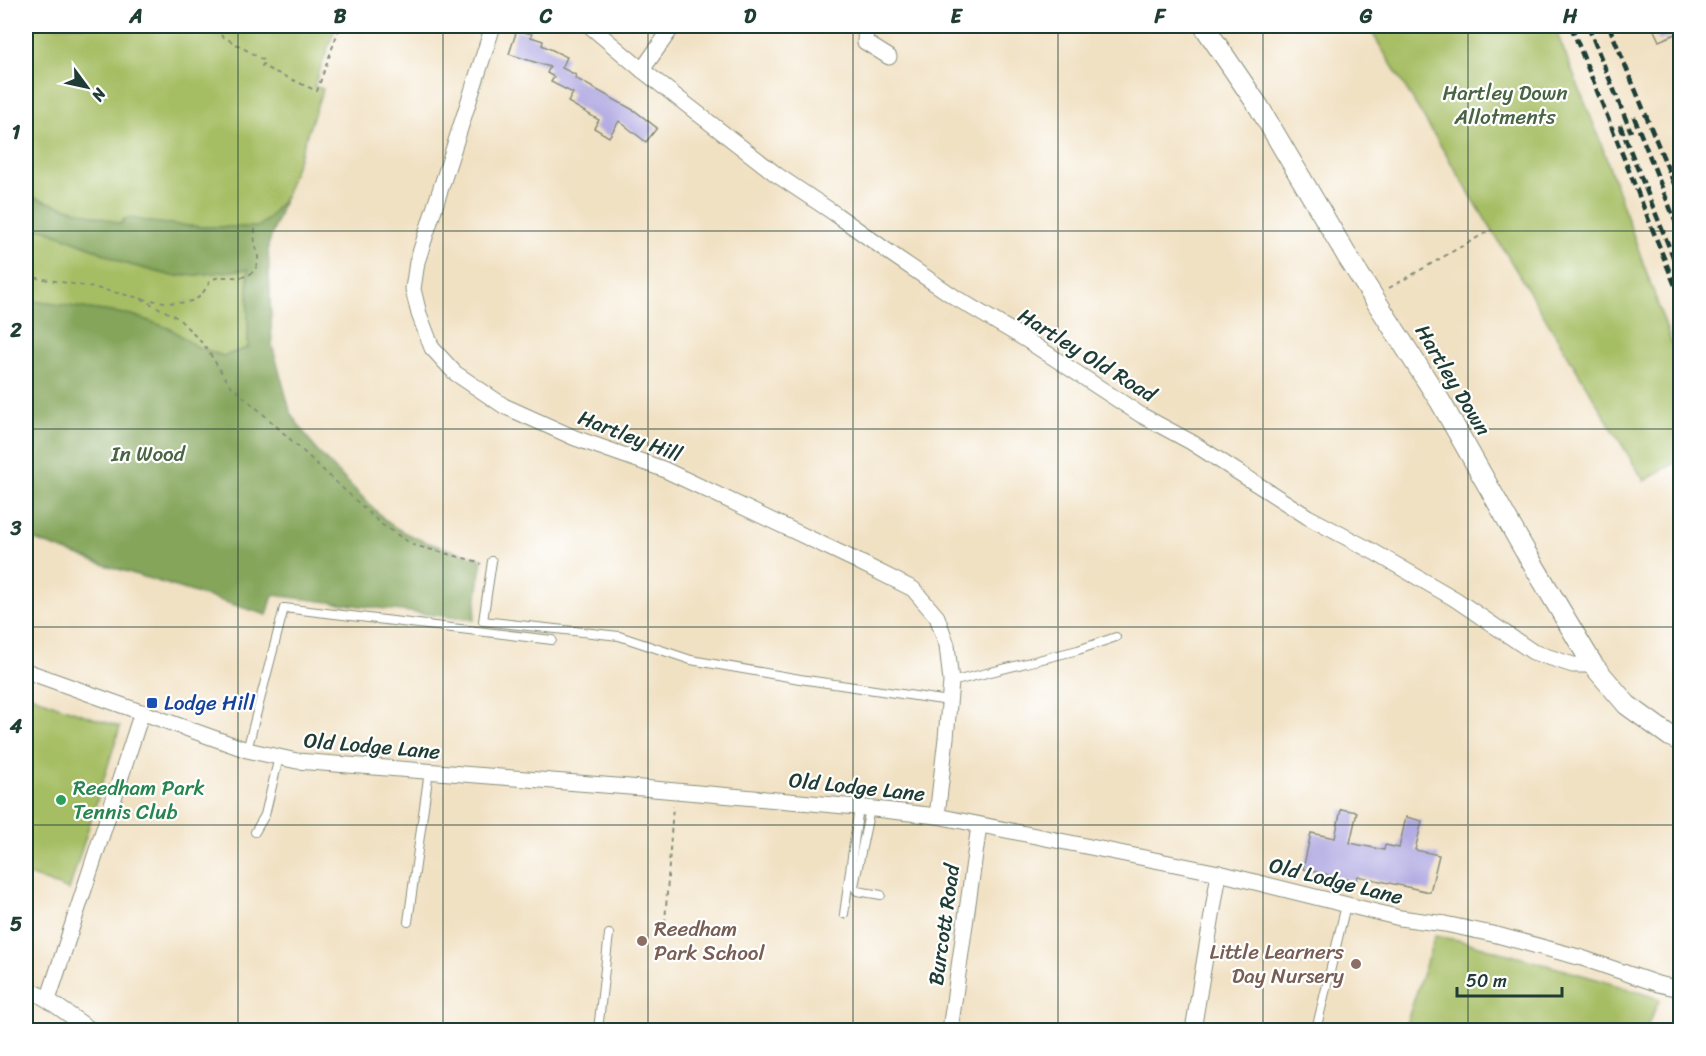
<svg xmlns="http://www.w3.org/2000/svg" width="1706" height="1056" font-family="Sriracha,sans-serif">
	<style>
		.green { fill: #a6be64; stroke: #627e4c; stroke-width: 1.5 }
		.forest { fill: #84a55a; stroke: #527147; stroke-width: 1.5 }
		.building { fill: #b3ace3 }
		.lines { fill: none; stroke-linecap: round; stroke-linejoin: round }
		.service-casing { stroke: #888f7c; stroke-width: 10 }
		.minor-casing { stroke: #888f7c; stroke-width: 17 }
		.tertiary-casing { stroke: #888f7c; stroke-width: 22 }
		.path { stroke: #888f7c; stroke-width: 2; stroke-dasharray: 4.5 4.5; stroke-linecap: butt }
		.service { stroke: #fff; stroke-width: 8 }
		.minor { stroke: #fff; stroke-width: 15 }
		.tertiary { stroke: #fff; stroke-width: 20 }
		.rail { stroke: #1f3d34; stroke-width: 4.5; stroke-dasharray: 9 4.5; stroke-linecap: butt }
		.grid { fill: none; stroke: #1f3d34; stroke-width: 1.5; stroke-opacity: 0.55 }
		.transit-dot { fill: #1a4fb4; stroke: #fff; stroke-width: 2 }
		.leisure-dot { fill: #2e9e5b; stroke: #fff; stroke-width: 2 }
		.education-dot { fill: #8d6e63; stroke: #fff; stroke-width: 2 }
		.labels { text-anchor: middle; dominant-baseline: central; stroke-width: 4.5; stroke-linejoin: round; paint-order: stroke }
		.park-label { font-size: 21px; fill: #486442; stroke: #fff }
		.street-label { font-size: 21px; fill: #1f3d34; stroke: #fff }
		.transit-label { font-size: 21px; fill: #164399; stroke: #fff; text-anchor: start }
		.leisure-label { font-size: 21px; fill: #27864d; stroke: #fff; text-anchor: start }
		.education-label { font-size: 21px; fill: #785e54; stroke: #fff; text-anchor: start }
		.neatline { fill: none; stroke: #1f3d34; stroke-width: 2 }
		.grid-label { font-size: 20px; text-anchor: middle; font-weight: bold; fill: #1f3d34 }
	</style>
	<rect width="100%" height="100%" fill="#fff"/>
	<filter id="ink" filterUnits="userSpaceOnUse"><feTurbulence type="fractalNoise" baseFrequency=".0167" numOctaves="2"/><feDisplacementMap in="SourceGraphic" scale="12" xChannelSelector="R" yChannelSelector="G"/><feConvolveMatrix kernelMatrix="1 2 1 2 8 2 1 2 1" color-interpolation-filters="sRGB"/></filter>
	<filter id="wash" filterUnits="userSpaceOnUse"><feTurbulence type="fractalNoise" baseFrequency=".008" numOctaves="4" result="noise"/><feDisplacementMap in="SourceGraphic" scale="24" xChannelSelector="R" yChannelSelector="G"/><feGaussianBlur stdDeviation="1.35" result="paint"/><feColorMatrix in="noise" values="0 0 0 0 0 0 0 0 0 0 0 0 0 0 0 0 0 1.4 0 .05"/><feComposite in="paint" operator="in"/></filter>
	<g filter="url(#wash)">
		<rect width="100%" height="100%" fill="#f1e1c3"/>
		<g class="green">
			<path d="M26 26H336L314 86 323 89 285 197 269 218 258 227H202L157 223 129 218 121 224C89 214 57 206 26 195Z"/>
			<path d="M1368 26H1554L1598 135 1680 367V460L1644 481Z"/>
			<path d="M26 226 46 230 90 247 123 263 173 276 195 275 248 269V348L223 356 195 346 171 329 132 315 26 300Z"/>
			<path d="M26 693 55 705 120 727 69 890 26 874Z"/>
			<path d="M1435 936 1458 940 1600 980 1660 999 1645 1030H1404Z"/>
		</g>
		<path class="forest" d="M26 195C57 206 89 213 121 224L124 219 129 218 157 223 201 227H258L269 218 285 197 268 246 272 345 291 414 317 451 386 521C414 542 449 549 482 559L474 620 273 595 267 615 105 565 26 537V300L132 315 171 329 195 346 223 356 248 348V269L195 275 173 276 123 263 90 247 46 230 26 226Z"/>
		<g id="blocks">
			<g class="building">
				<path d="M1652 26H1680V32L1659 41Z"/>
				<path d="M517 30 532 34 531 37 543 41 542 45 567 57 562 68 576 75 575 78 635 111 657 128 646 142 619 121 609 137 594 128 599 120 568 102 573 93 551 82 554 77 547 73 550 67 509 54Z"/>
				<path d="M1341 809 1357 812 1350 843 1384 850 1385 845 1399 848 1406 817 1422 821 1415 850 1439 855 1430 892 1358 876 1356 881 1303 869 1311 833 1335 838Z"/>
			</g>
		</g>
	</g>
	<g filter="url(#ink)">
		<use href="#blocks" fill-opacity="0" stroke="#888f7c" stroke-width="1.5"/>
		<g class="lines">
			<g class="service-casing">
				<g id="service">
					<path d="M492 561 483 621 619 636 691 660 800 679 949 701"/>
					<path d="M951 682 1078 650 1116 637"/>
					<path d="M247 750 284 608 552 640"/>
					<path d="M870 809 854 886 857 891 881 895"/>
					<path d="M255 832 265 815 279 757"/>
					<path d="M844 914 859 807"/>
					<path d="M408 922 429 771"/>
					<path d="M598 1030 609 934"/>
					<path d="M1316 1030 1346 905"/>
				</g>
			</g>
			<g class="minor-casing">
				<g id="minor">
					<path d="M493 26 417 262 413 289 419 314 432 348 455 373 504 406 575 438 663 469 853 559 913 589 937 617 947 645 951 682 946 738 937 816"/>
					<path d="M590 26 642 70 777 175 834 213 890 253 956 298 1025 339 1141 415 1191 442 1308 517 1374 552 1455 599 1533 652 1573 665H1593"/>
					<path d="M866 26 865 42 889 57"/>
					<path d="M642 70 673 26"/>
					<path d="M26 671 247 750 297 761 642 788 856 807 937 816 1219 873 1400 918 1445 924 1497 935 1582 958 1658 984 1680 989"/>
					<path d="M26 987 48 1000 91 1030"/>
					<path d="M48 1000 142 712"/>
					<path d="M950 1030 979 826"/>
					<path d="M1193 1030 1219 873"/>
				</g>
			</g>
			<g class="tertiary-casing">
				<path id="tertiary" d="M1204 26 1259 107 1347 256 1440 401 1525 551 1593 665 1627 705 1670 736 1680 741"/>
			</g>
			<g class="path">
				<path d="M205 26 265 61 262 66 317 91 340 26"/>
				<path d="M26 276 96 288 140 298 178 318 205 346 229 384 261 412 381 524 413 545 479 562 481 564"/>
				<path d="M1389 288 1492 229"/>
				<path d="M143 299C158 301 191 308 201 295 206 290 208 281 216 278 230 274 250 284 257 265 260 257 256 250 255 242 254 238 255 233 255 228"/>
				<path d="M665 923 673 806"/>
			</g>
			<use href="#service" class="service"/>
			<use href="#minor" class="minor"/>
			<use href="#tertiary" class="tertiary"/>
			<g class="rail">
				<path d="M1571 26 1680 298"/>
				<path d="M1588 26 1631 132"/>
				<path d="M1609 26 1680 198"/>
				<path d="M1634 117 1680 233"/>
				<path d="M1620 125 1680 274"/>
			</g>
		</g>
	</g>
	<path class="grid" d="M238 26V1030M443 26V1030M648 26V1030M853 26V1030M1058 26V1030M1263 26V1030M1468 26V1030M26 231H1680M26 429H1680M26 627H1680M26 825H1680"/>
	<rect class="transit-dot" x="146" y="697" width="12" height="12" rx="3"/>
	<circle class="leisure-dot" cx="61" cy="800" r="6"/>
	<g class="education-dot">
		<circle cx="642" cy="941" r="6"/>
		<circle cx="1356" cy="964" r="6"/>
	</g>
	<g class="labels">
		<g class="park-label">
			<text x="1505" y="93">Hartley Down<tspan x="1505" dy="24">Allotments</tspan></text>
			<text x="148" y="454">In Wood</text>
		</g>
		<g class="street-label">
			<text transform="translate(1087 355) rotate(32)">Hartley Old Road</text>
			<text transform="translate(1453 380) rotate(59)">Hartley Down</text>
			<text transform="translate(630 436) rotate(21)">Hartley Hill</text>
			<text transform="translate(372 746) rotate(5)">Old Lodge Lane</text>
			<text transform="translate(857 787) rotate(6)">Old Lodge Lane</text>
			<text transform="translate(1336 881) rotate(14)">Old Lodge Lane</text>
			<text transform="translate(944 925) rotate(-82)">Burcott Road</text>
		</g>
		<g class="transit-label">
			<text x="164" y="703">Lodge Hill</text>
		</g>
		<g class="leisure-label">
			<text x="73" y="788">Reedham Park<tspan x="73" dy="24">Tennis Club</tspan></text>
		</g>
		<g class="education-label">
			<text x="654" y="929">Reedham<tspan x="654" dy="24">Park School</tspan></text>
			<text x="1344" y="952" text-anchor="end">Little Learners<tspan x="1344" dy="24">Day Nursery</tspan></text>
		</g>
	</g>
	<rect width="1706" height="1056" fill="none" stroke="#fff" stroke-width="66"/>
	<g transform="translate(87 87) rotate(123)" stroke="#ffffff" stroke-width="4.5" paint-order="stroke">
	<path d="M0-4.5L10 22L0 15L-10 22Z" fill="#1f3d34"/>
	<text y="-9" font-size="16" font-weight="bold" text-anchor="middle" fill="#1f3d34">N</text>
	</g>
	<path d="M1457 987v9h105v-9" fill="none" stroke="#1f3d34" stroke-width="3"/>
	<text x="1466" y="987" font-size="18" fill="#1f3d34" stroke="#ffffff" stroke-width="4.5" paint-order="stroke">50 m</text>
	<rect x="33" y="33" width="1640" height="990" class="neatline"/>
	<g class="grid-label">
		<text x="136" y="23">A</text>
		<text x="340" y="23">B</text>
		<text x="546" y="23">C</text>
		<text x="750" y="23">D</text>
		<text x="956" y="23">E</text>
		<text x="1160" y="23">F</text>
		<text x="1366" y="23">G</text>
		<text x="1570" y="23">H</text>
		<text x="16" y="139">1</text>
		<text x="16" y="337">2</text>
		<text x="16" y="535">3</text>
		<text x="16" y="733">4</text>
		<text x="16" y="931">5</text>
	</g>
</svg>
